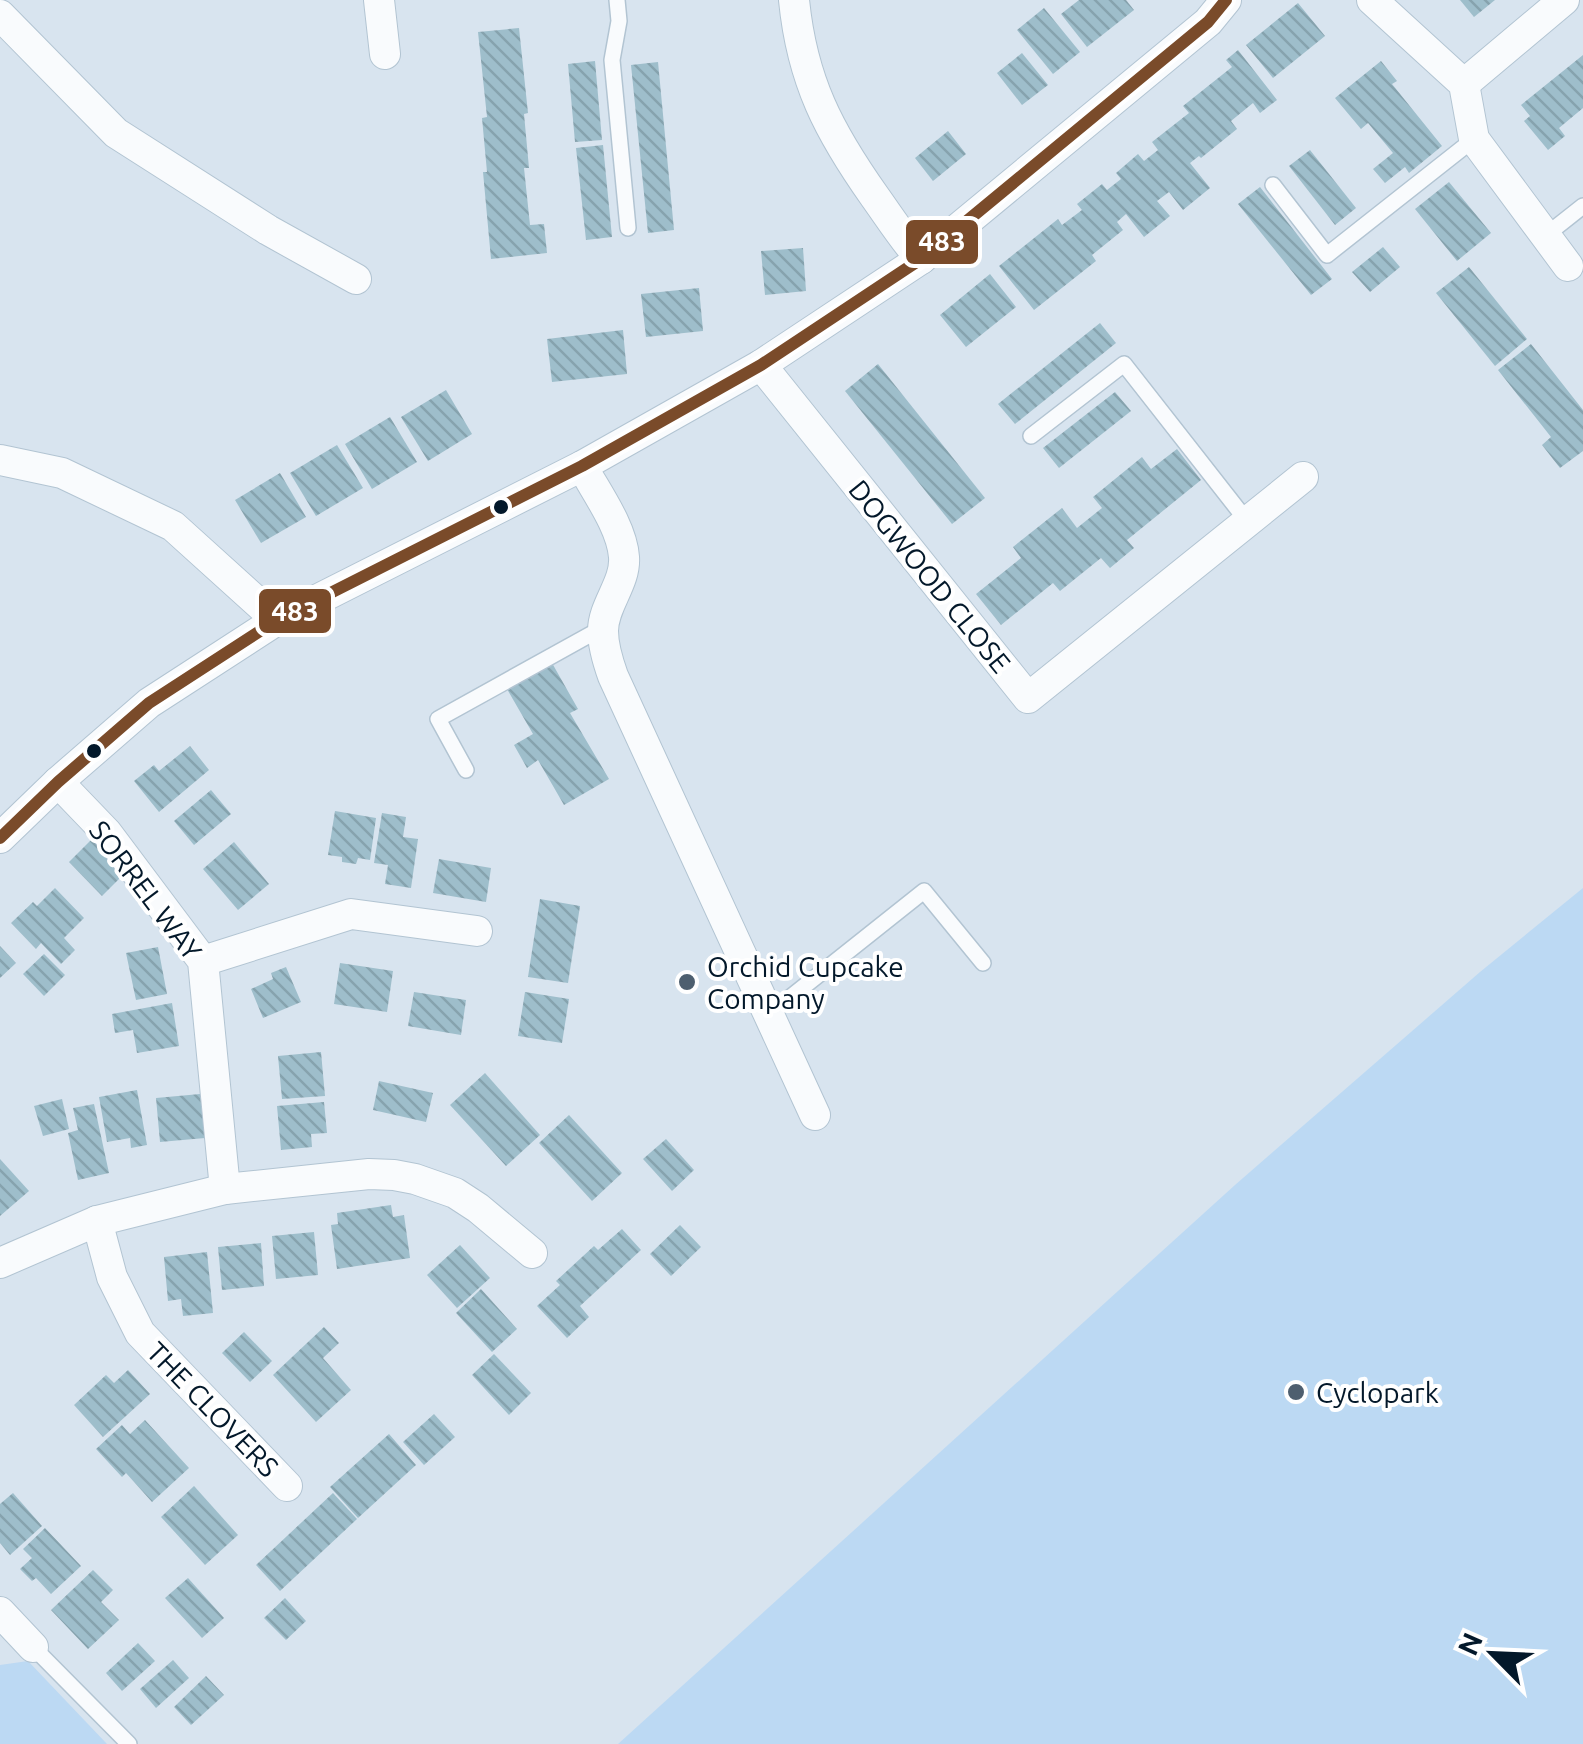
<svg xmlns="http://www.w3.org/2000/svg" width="1583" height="1744" font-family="Ubuntu,sans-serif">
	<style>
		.park { fill: #bcd9f3 }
		.building { fill: url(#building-back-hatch) }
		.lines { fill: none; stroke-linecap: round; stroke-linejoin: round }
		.service-casing { stroke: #b2c4d2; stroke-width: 18 }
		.minor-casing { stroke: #b2c4d2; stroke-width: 32 }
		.service { stroke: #f9fbfd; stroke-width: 15 }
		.minor { stroke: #f9fbfd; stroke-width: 30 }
		.bus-1-casing { stroke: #fff; stroke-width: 20 }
		.bus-1 { stroke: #7a4b2a; stroke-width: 12 }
		.bus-dot { fill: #03182a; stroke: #fff; stroke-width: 4 }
		.poi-dot { fill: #4e5f6f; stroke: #fff; stroke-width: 4 }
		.labels { text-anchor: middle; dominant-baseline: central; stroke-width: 8; stroke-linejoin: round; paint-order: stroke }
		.street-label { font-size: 28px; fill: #03182a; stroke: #fff }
		.poi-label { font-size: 28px; fill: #03182a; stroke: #fff; text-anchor: start }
		.line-badge { stroke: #fff; stroke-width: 4 }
		.badge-label { font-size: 28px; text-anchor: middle; font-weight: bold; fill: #fff }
	</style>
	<defs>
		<pattern id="building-back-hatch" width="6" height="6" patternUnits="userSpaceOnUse" patternTransform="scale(2.5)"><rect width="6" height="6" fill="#9ebecb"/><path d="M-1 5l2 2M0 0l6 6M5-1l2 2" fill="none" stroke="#86a3ae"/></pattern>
	</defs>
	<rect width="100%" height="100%" fill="#d8e4ef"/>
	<g class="park">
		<path d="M1583 888V1744H618L1235 1185 1480 972Z"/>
		<path d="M28 1661 107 1744H0V1665Z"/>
	</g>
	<g class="building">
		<path d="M1079 0H1126L1134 10 1087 47 1061 14Z"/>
		<path d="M1460 0H1495L1474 17Z"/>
		<path d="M1298 3 1325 36 1273 78 1246 45Z"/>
		<path d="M1044 8 1080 52 1053 74 1017 30Z"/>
		<path d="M519 28 528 113 524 114 529 168H524L530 225 544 224 547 253 491 259 483 172H487L482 118 487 117 478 32Z"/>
		<path d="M1238 50 1277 100 1260 113 1253 103 1231 121 1237 129 1201 158 1199 156 1190 163 1210 188 1183 210 1169 192 1157 201 1170 216 1144 237 1126 214 1117 222 1123 230 1092 255 1096 261 1034 310 999 266 1058 219 1062 225 1082 210 1077 204 1102 184 1107 190 1121 179 1116 173 1138 154 1144 161 1158 150 1152 142 1189 113 1183 106 1232 67 1226 60Z"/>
		<path d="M1022 53 1048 85 1022 105 997 73Z"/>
		<path d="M1583 55V108L1559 128 1565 136 1548 150 1524 121 1530 116 1521 105Z"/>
		<path d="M595 61 602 140 575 142 568 64Z"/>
		<path d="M1381 61 1397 81 1392 84 1442 146 1409 173 1405 167 1385 183 1373 169 1393 153 1368 123 1361 129 1335 98Z"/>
		<path d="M658 62 674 230 648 233 631 65Z"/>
		<path d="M948 131 966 154 933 181 915 158Z"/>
		<path d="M603 145 612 237 586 240 576 148Z"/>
		<path d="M1310 150 1356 208 1335 225 1289 166Z"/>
		<path d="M1449 182 1491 233 1457 261 1415 209Z"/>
		<path d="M1260 187 1332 279 1311 295 1238 204Z"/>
		<path d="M1383 247 1400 267 1370 292 1352 272Z"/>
		<path d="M803 248 806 291 765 295 761 251Z"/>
		<path d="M1469 267 1527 339 1495 366 1436 293Z"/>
		<path d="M990 274 1016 307 966 347 940 315Z"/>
		<path d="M699 288 703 331 646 337 641 294Z"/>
		<path d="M1100 323 1116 343 1015 424 998 404Z"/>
		<path d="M623 330 627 374 552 382 547 339Z"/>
		<path d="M1531 344 1583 410V451L1560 468 1542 445 1551 437 1498 370Z"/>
		<path d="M878 364 985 498 952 524 845 391Z"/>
		<path d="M446 390 472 434 428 461 401 417Z"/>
		<path d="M1115 392 1131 411 1059 468 1043 448Z"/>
		<path d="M390 417 417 462 372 489 345 444Z"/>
		<path d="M337 445 363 488 316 516 290 473Z"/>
		<path d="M1177 449 1201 480 1127 540 1134 548 1110 568 1101 558 1060 591 1053 583 1001 625 976 594 1021 558 1013 547 1062 508 1077 528 1102 508 1093 497 1142 457 1151 469Z"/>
		<path d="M280 473 306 517 261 543 235 500Z"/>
		<path d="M552 663 578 709 570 713 609 779 564 805 538 760 527 768 514 745 533 734 507 689Z"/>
		<path d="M190 746 209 770 159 812 134 781 154 765 159 771Z"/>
		<path d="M211 790 231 814 194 845 174 821Z"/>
		<path d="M335 811 376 818 370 860 358 858 356 864 342 862V857L328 855Z"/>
		<path d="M382 813 406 817 403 837 418 839 411 888 385 884 388 865 374 863Z"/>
		<path d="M92 839 125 873 102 896 69 862Z"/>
		<path d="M234 842 269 884 238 910 203 869Z"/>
		<path d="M439 859 491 868 486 902 433 893Z"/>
		<path d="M55 888 84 918 64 938 75 950 61 964 41 943 36 949 11 923 33 902 37 906Z"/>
		<path d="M540 899 580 906 568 983 528 977Z"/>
		<path d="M0 946 16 963 0 978Z"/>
		<path d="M158 947 167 994 136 1000 126 953Z"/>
		<path d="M44 954 65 975 44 996 23 974Z"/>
		<path d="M340 963 393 971 387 1012 334 1004Z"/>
		<path d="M286 967 301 1002 263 1018 251 989 273 979 271 973Z"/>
		<path d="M414 992 466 1000 461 1035 408 1026Z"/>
		<path d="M525 992 569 999 562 1043 518 1036Z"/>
		<path d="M172 1003 179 1046 137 1053 133 1030 115 1033 112 1014Z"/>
		<path d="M321 1052 325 1096 282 1099 278 1056Z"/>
		<path d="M485 1073 540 1135 506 1166 450 1105Z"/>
		<path d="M379 1081 433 1093 426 1122 373 1110Z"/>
		<path d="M137 1090 147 1145 131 1148 130 1138 107 1142 99 1097Z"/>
		<path d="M200 1094 205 1138 160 1142 156 1098Z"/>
		<path d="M62 1099 69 1129 43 1136 34 1106Z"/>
		<path d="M324 1102 327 1133 311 1134 312 1147 281 1150 277 1106Z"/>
		<path d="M94 1104 109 1173 78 1180 68 1133 78 1130 73 1108Z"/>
		<path d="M569 1115 622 1173 592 1201 539 1143Z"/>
		<path d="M666 1139 694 1170 672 1191 643 1159Z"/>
		<path d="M0 1159 29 1191 0 1216Z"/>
		<path d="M391 1205 393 1217 404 1215 410 1258 337 1269 331 1225 338 1224 337 1213Z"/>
		<path d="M680 1225 701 1247 671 1276 650 1254Z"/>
		<path d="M622 1229 641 1250 580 1306 589 1317 567 1338 537 1306 560 1285 556 1281 594 1246 598 1250Z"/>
		<path d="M314 1232 318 1275 276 1279 272 1236Z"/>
		<path d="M261 1243 264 1286 222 1290 218 1247Z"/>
		<path d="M460 1245 490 1278 457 1308 427 1275Z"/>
		<path d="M207 1252 213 1313 183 1316 181 1299 168 1301 164 1257Z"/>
		<path d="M481 1289 517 1329 492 1352 456 1313Z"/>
		<path d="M324 1327 339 1343 323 1358 351 1390 316 1422 273 1375Z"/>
		<path d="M244 1332 272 1361 250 1382 222 1353Z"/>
		<path d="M494 1354 531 1393 509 1415 472 1375Z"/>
		<path d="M128 1370 150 1394 103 1437 74 1405 106 1375 114 1383Z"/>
		<path d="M434 1414 455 1437 424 1465 403 1442Z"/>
		<path d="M145 1420 189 1468 152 1502 126 1473 122 1477 96 1449 122 1425 130 1434Z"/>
		<path d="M389 1434 416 1465 358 1518 330 1487Z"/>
		<path d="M194 1486 238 1535 205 1565 161 1517Z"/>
		<path d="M13 1493 42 1526 10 1555 0 1543V1504Z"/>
		<path d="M333 1493 357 1519 280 1591 256 1565Z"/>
		<path d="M45 1528 81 1566 51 1594 36 1578 32 1581 20 1569 32 1558 23 1549Z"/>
		<path d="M93 1570 113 1590 101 1602 119 1620 88 1649 51 1610Z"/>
		<path d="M188 1578 224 1618 202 1638 165 1598Z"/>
		<path d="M285 1598 306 1621 286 1640 264 1618Z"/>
		<path d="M138 1643 155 1661 122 1691 106 1673Z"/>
		<path d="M173 1660 189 1678 156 1708 140 1689Z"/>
		<path d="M206 1676 224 1695 191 1725 174 1707Z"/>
	</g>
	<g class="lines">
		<g class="service-casing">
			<g id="service">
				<path d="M617 0 619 21 612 60 628 228"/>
				<path d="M1273 185 1327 255 1474 139"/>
				<path d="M1545 236 1583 206"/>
				<path d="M1031 436 1124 364 1247 521"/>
				<path d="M466 770 438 719 602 628"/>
				<path d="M768 1015 924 891 983 963"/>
				<path d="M33 1647 129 1744"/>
			</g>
		</g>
		<g class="minor-casing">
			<g id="minor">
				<path d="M379 0 385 54"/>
				<path d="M794 0C802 81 829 132 875 197 890 218 904 240 921 259"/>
				<path d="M1372 0 1464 84 1474 139 1568 266"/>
				<path d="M0 15 116 133 268 230 356 279"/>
				<path d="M1464 84 1564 0"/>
				<path d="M761 365 1028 698 1303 477"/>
				<path d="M0 460 62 473 173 526 277 620"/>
				<path d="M582 466C596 492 622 527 624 557 626 583 603 605 603 631 603 646 608 662 613 676L815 1115"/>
				<path d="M58 782 107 833 203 961 225 1189"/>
				<path d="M0 838 58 782 149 703 277 620 582 466 761 365 921 259 1208 22 1226 0"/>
				<path d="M203 961 351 914 477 931"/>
				<path d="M97 1221 112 1277 140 1333 287 1486"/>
				<path d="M0 1263 97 1221 225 1189 369 1174 394 1175 415 1179 455 1193 478 1208 532 1253"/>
				<path d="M0 1612 33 1647"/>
			</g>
		</g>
		<use href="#service" class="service"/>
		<use href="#minor" class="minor"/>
		<g class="bus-1-casing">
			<path id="bus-1" d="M0 838 58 782 149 703 277 620 582 466 761 365 921 259 1208 22 1226 0"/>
		</g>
		<use href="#bus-1" class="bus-1"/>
	</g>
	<g class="bus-dot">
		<circle cx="501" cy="507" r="9"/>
		<circle cx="94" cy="751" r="9"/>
	</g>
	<g class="poi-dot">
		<circle cx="687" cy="982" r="10"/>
		<circle cx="1296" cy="1392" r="10"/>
	</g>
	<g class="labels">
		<g class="street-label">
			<text transform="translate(930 576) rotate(51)">DOGWOOD CLOSE</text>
			<text transform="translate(146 890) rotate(53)">SORREL WAY</text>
			<text transform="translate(213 1409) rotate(46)">THE CLOVERS</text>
		</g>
		<g class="poi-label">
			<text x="707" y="966">Orchid Cupcake<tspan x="707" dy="32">Company</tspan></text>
			<text x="1316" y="1392">Cyclopark</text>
		</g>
	</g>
	<g class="line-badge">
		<rect x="904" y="218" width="76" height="48" rx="10" fill="#7a4b2a"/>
		<rect x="257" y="587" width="76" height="48" rx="10" fill="#7a4b2a"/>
	</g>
	<g class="badge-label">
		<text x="942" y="251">483</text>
		<text x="295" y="621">483</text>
	</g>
	<g transform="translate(1493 1654) rotate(294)" stroke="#ffffff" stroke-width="8" paint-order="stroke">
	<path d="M0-8L18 38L0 25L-18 38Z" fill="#03182a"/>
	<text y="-15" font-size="28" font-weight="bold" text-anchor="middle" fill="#03182a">N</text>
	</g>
</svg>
